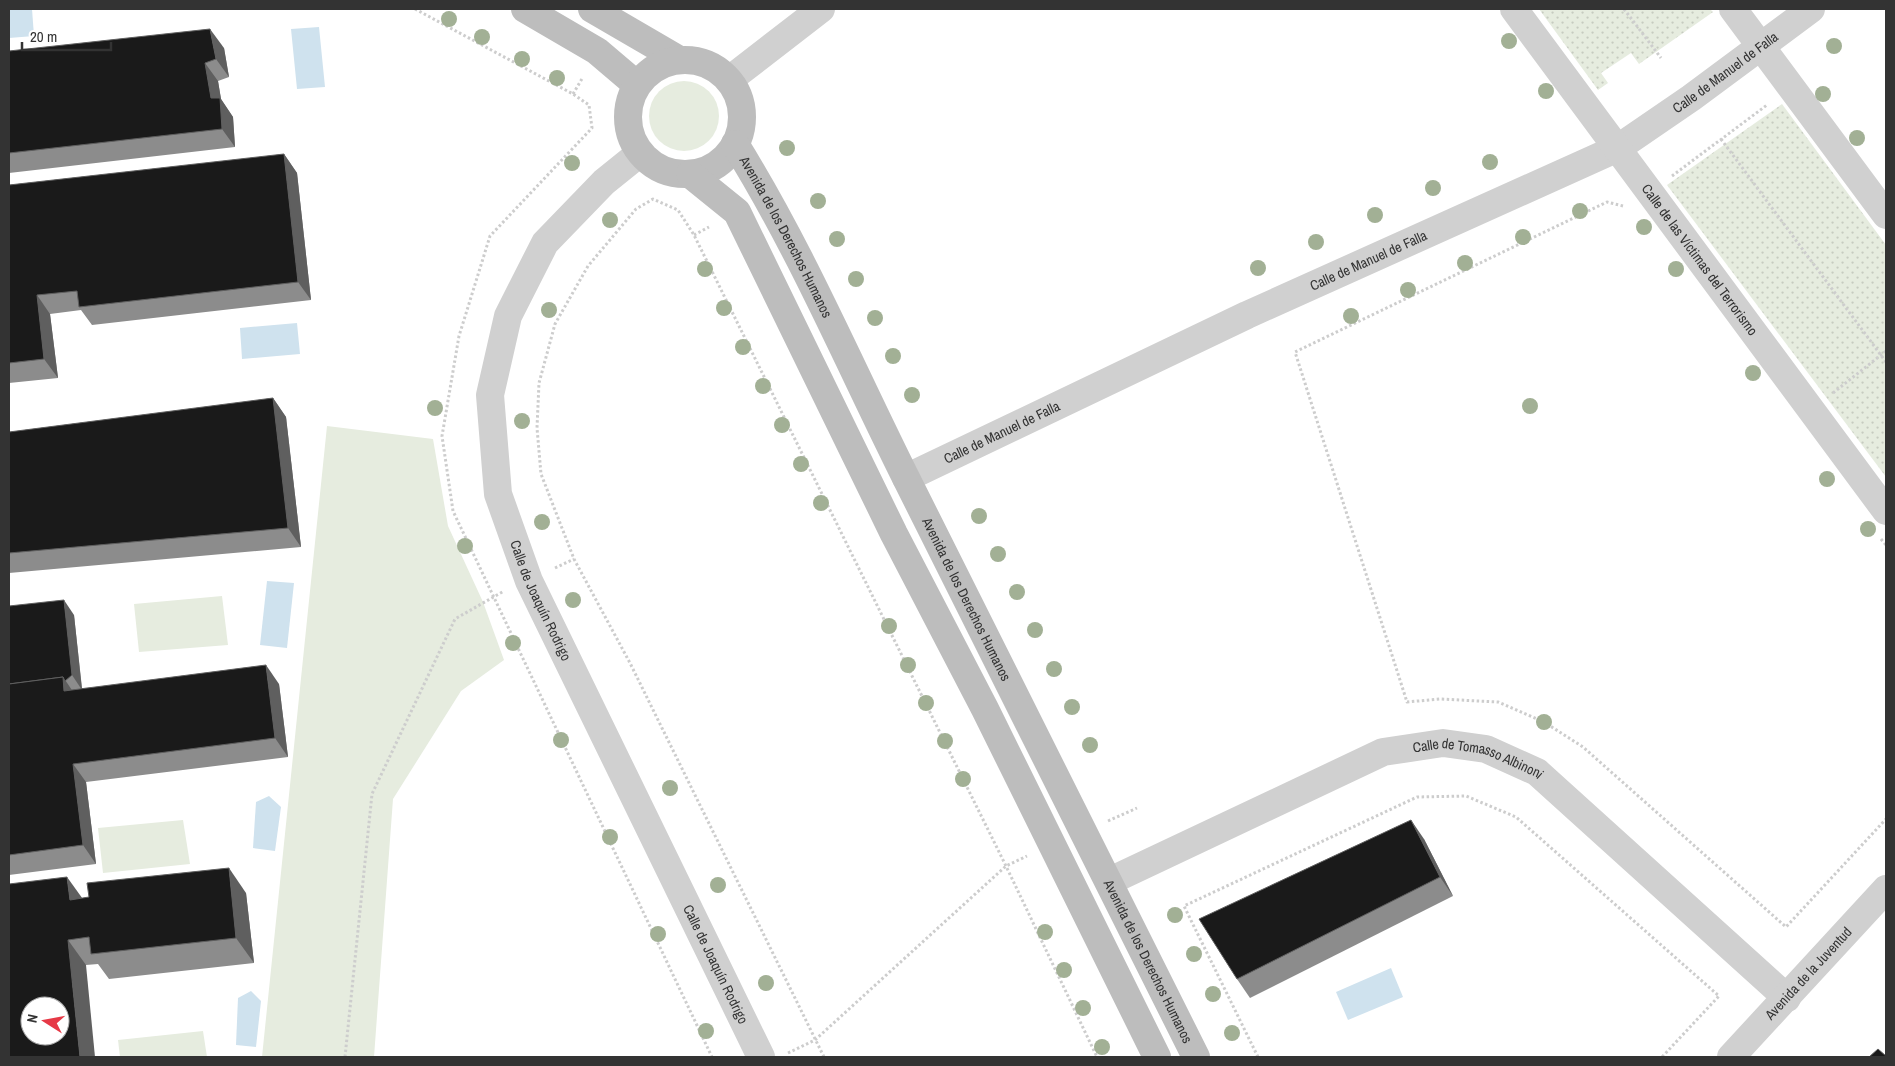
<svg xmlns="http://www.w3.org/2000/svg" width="1895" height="1066" font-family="'Archivo Narrow',sans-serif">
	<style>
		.grass { fill: url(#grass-dots) }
		.green { fill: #e6ecdf }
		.water { fill: #cfe2ee }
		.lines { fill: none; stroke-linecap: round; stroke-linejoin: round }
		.path { stroke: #cdcdcd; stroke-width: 3; stroke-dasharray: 2.5 2.5; stroke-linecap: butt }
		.minor { stroke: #d0d0d0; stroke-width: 28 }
		.tertiary { stroke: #d0d0d0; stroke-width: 28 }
		.secondary { stroke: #bdbdbd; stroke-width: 28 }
		.tree { fill: #a2b095 }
		.wall { fill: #8c8c8c }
		.shaded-wall { fill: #5f5f5f }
		.building { fill: #1a1a1a; stroke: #5f5f5f; fill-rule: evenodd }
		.labels { text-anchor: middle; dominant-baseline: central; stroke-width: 5; stroke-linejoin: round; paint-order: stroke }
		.street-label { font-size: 14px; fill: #333; stroke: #fff }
	</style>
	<defs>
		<pattern id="grass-dots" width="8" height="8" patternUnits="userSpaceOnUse" patternTransform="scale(1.25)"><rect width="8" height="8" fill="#e6ecdf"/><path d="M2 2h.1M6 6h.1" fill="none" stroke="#c6cbc0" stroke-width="1.8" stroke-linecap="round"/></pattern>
	</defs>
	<rect width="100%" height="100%" fill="#fff"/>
	<g class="grass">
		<path d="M1539 9H1710L1713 12 1639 64 1631 53 1601 73 1608 83 1598 90Z"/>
		<path d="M1782 104 1886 245V477L1667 185Z"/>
	</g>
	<g class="green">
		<circle cx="684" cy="116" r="35"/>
		<path d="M327 426 433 439 448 526 483 602 504 660 461 691 393 799 374 1057H262Z"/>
		<path d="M222 596 228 645 139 652 134 604Z"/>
		<path d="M183 820 190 864 103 873 98 828Z"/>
		<path d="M203 1031 207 1057H120L118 1040Z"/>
	</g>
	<g class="water">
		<path d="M9 9H32L34 36 9 38Z"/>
		<path d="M319 27 325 87 297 89 291 29Z"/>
		<path d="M297 323 300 354 242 359 240 328Z"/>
		<path d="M267 581 294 583 287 648 260 645Z"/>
		<path d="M269 796 281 807 275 851 253 848 256 802Z"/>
		<path d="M1391 968 1403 997 1348 1020 1336 992Z"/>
		<path d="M251 991 261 1001 256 1047 236 1045 238 998Z"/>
	</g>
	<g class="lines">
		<g class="path">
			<path d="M415 9 573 94 589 105 592 128 490 236 459 336 442 436 453 511 712 1057"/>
			<path d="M1624 9 1661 58"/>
			<path d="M573 94 583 77"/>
			<path d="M1721 139 1886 362"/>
			<path d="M1672 176 1767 105"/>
			<path d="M1623 206 1607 202 1295 352 1407 702 1440 699 1498 702 1544 722 1583 747 1786 927 1886 819"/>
			<path d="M694 235 709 227"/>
			<path d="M1833 393 1886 351"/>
			<path d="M1881 539 1886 545"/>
			<path d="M555 568 574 559"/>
			<path d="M1108 821 1137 808"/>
			<path d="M788 1053 815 1040 1006 866 1027 856"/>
			<path d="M345 1057 372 794 455 619 504 591"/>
			<path d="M824 1057 630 663 574 559 541 474 537 428 539 383 555 324 588 266 636 209 653 199 678 210 694 235 1006 866 1097 1057"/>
			<path d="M1258 1057 1184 906 1417 797 1466 796 1516 817 1719 996 1662 1057"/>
		</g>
		<g class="minor">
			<path id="s1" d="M640 153 604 182 545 243 508 316 490 395 498 494 529 581 761 1057"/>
			<path id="s2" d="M906 478 1247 315 1618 148 1691 98 1811 9"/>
			<path id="s3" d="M1110 881 1383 752 1443 743 1486 749 1537 772 1787 998"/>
		</g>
		<g class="tertiary">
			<path id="s4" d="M1514 9 1886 511"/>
			<path d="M1733 9 1886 215"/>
			<path d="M729 80 821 9"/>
			<path id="s5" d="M1731 1057 1886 889"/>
		</g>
		<g class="secondary">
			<path d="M525 9 597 51 637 85"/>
			<path d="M592 9 678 59"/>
			<circle cx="685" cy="117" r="57"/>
			<path id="s6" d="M735 144C801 250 850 366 906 478 1002 671 1100 864 1196 1057"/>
			<path d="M690 174 737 212 894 534 985 709 1157 1057"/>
		</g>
	</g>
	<g class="tree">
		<circle cx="449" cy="19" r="8"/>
		<circle cx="482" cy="37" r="8"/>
		<circle cx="1509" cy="41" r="8"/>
		<circle cx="1834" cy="46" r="8"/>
		<circle cx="522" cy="59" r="8"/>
		<circle cx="557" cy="78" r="8"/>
		<circle cx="1546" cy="91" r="8"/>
		<circle cx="1823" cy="94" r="8"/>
		<circle cx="1857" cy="138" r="8"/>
		<circle cx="787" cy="148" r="8"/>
		<circle cx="1490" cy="162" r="8"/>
		<circle cx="572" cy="163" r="8"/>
		<circle cx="1433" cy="188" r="8"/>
		<circle cx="818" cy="201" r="8"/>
		<circle cx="1580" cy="211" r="8"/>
		<circle cx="1375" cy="215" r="8"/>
		<circle cx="610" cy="220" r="8"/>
		<circle cx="1644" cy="227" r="8"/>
		<circle cx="1523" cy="237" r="8"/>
		<circle cx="837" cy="239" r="8"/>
		<circle cx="1316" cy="242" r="8"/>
		<circle cx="1465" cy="263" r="8"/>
		<circle cx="1258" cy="268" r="8"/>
		<circle cx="705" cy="269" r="8"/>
		<circle cx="1676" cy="269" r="8"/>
		<circle cx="856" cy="279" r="8"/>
		<circle cx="1408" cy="290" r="8"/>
		<circle cx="724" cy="308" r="8"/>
		<circle cx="549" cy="310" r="8"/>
		<circle cx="1351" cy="316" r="8"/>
		<circle cx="875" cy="318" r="8"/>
		<circle cx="743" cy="347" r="8"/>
		<circle cx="893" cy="356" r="8"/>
		<circle cx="1753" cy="373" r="8"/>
		<circle cx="763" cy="386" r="8"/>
		<circle cx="912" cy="395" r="8"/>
		<circle cx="1530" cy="406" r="8"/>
		<circle cx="435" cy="408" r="8"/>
		<circle cx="522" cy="421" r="8"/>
		<circle cx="782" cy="425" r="8"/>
		<circle cx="801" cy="464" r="8"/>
		<circle cx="1827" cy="479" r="8"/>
		<circle cx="821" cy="503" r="8"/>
		<circle cx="979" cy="516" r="8"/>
		<circle cx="542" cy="522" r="8"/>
		<circle cx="1868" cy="529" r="8"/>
		<circle cx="465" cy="546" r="8"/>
		<circle cx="998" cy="554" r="8"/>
		<circle cx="1017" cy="592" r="8"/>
		<circle cx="573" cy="600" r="8"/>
		<circle cx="889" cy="626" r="8"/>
		<circle cx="1035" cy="630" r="8"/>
		<circle cx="513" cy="643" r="8"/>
		<circle cx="908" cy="665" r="8"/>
		<circle cx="1054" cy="669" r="8"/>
		<circle cx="926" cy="703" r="8"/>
		<circle cx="1072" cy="707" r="8"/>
		<circle cx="1544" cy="722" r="8"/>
		<circle cx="561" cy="740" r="8"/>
		<circle cx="945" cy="741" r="8"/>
		<circle cx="1090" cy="745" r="8"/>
		<circle cx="963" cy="779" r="8"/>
		<circle cx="670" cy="788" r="8"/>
		<circle cx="610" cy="837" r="8"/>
		<circle cx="718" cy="885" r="8"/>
		<circle cx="1175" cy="915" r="8"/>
		<circle cx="1045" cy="932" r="8"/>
		<circle cx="658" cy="934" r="8"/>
		<circle cx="1194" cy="954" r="8"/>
		<circle cx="1064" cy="970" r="8"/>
		<circle cx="766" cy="983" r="8"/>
		<circle cx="1213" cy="994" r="8"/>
		<circle cx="1083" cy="1008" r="8"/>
		<circle cx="706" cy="1031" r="8"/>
		<circle cx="1232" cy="1033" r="8"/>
		<circle cx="1102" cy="1047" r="8"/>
	</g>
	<g class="wall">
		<path d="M224 48 229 77 218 81 221 99 233 117 235 147 9 173V51Z"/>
		<path d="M284 154 297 173 311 300 92 325 81 310 50 314 58 378 9 383V185Z"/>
		<path d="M273 398 286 417 301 547 9 573V432Z"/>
		<path d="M9 606 74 615 82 688 279 684 288 757 86 782 96 864 9 875Z"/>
		<path d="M1424 839 1453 896 1250 998 1237 979Z"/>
		<path d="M246 893 254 963 109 979 98 964 86 965 9 1057 82 898Z"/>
	</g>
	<g class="shaded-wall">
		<path d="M210 29 224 48 229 77 216 59Z"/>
		<path d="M205 63 218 81 221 99 233 117 235 147 222 129 211 98Z"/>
		<path d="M284 154 297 173 311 300 298 282Z"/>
		<path d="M37 295 50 314 58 378 44 359Z"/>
		<path d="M273 398 286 417 301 547 288 528Z"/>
		<path d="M64 600 74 615 82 690 72 675Z"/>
		<path d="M266 665 279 684 288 757 275 738Z"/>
		<path d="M63 677 76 696 64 691Z"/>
		<path d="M73 764 86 782 96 864 83 845Z"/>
		<path d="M1411 820 1424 839 1453 896 1440 877Z"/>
		<path d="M229 868 246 893 254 963 236 938Z"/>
		<path d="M67 877 85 902 70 900Z"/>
		<path d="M68 940 86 965 95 1057H80Z"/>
	</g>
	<g class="building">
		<path d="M210 29 216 59 205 63 211 98H220L222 129 9 153V51Z"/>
		<path d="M284 154 298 282 79 307 77 291 37 295 44 359 9 363V185Z"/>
		<path d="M273 398 288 528 9 553V432Z"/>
		<path d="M64 600 72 675 65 681 63 677 9 684V606Z"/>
		<path d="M266 665 275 738 73 764 83 845 9 855V684L63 677 64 691Z"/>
		<path d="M1411 820 1440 877 1237 979 1199 919Z"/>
		<path d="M229 868 236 938 91 954 89 937 68 940 80 1057H9V884L67 877 70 900 89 897 87 883ZM30 1006H60V1036H30Z"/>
		<path d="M1878 1049 1886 1056V1057H1869Z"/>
	</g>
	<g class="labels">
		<g class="street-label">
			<text stroke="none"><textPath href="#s2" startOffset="916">Calle de Manuel de Falla</textPath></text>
			<text stroke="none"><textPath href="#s6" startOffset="106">Avenida de los Derechos Humanos</textPath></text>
			<text stroke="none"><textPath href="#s2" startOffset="511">Calle de Manuel de Falla</textPath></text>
			<text stroke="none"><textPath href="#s4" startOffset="312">Calle de las Víctimas del Terrorismo</textPath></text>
			<text stroke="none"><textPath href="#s2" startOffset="106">Calle de Manuel de Falla</textPath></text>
			<text stroke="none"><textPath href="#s1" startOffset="508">Calle de Joaquín Rodrigo</textPath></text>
			<text stroke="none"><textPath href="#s6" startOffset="511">Avenida de los Derechos Humanos</textPath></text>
			<text stroke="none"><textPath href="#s3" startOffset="400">Calle de Tomasso Albinoni</textPath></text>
			<text stroke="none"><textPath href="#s6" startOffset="916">Avenida de los Derechos Humanos</textPath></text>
			<text stroke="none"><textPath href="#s1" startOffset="912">Calle de Joaquín Rodrigo</textPath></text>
			<text stroke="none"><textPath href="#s5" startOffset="114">Avenida de la Juventud</textPath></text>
		</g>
	</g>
	<rect width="1895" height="1066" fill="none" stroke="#333333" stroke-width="20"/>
	<g transform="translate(45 1021) rotate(281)"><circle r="24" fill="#ffffff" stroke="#adadad"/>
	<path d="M0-4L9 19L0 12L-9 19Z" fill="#e63946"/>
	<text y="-8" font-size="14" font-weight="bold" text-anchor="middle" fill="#333333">N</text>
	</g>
	<path d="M22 42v8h89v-8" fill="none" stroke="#333333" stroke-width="2.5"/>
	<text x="30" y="42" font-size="15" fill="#333333" stroke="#ffffff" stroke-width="4" paint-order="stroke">20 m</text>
</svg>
